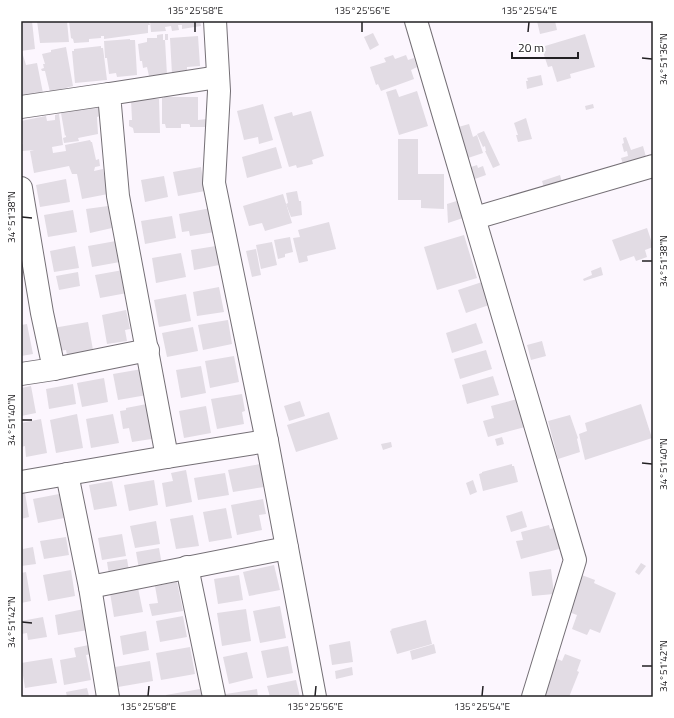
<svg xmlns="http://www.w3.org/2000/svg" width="674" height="718" font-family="'Titillium Web',sans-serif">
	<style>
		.building { fill: #e2dce4 }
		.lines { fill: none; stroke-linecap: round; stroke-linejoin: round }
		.minor-casing { stroke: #746f75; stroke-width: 24 }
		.minor { stroke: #fff; stroke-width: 22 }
		.ticks { fill: none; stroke: #222023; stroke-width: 1.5 }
		.neatline { fill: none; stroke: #222023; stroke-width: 1.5 }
		.ticks-label { font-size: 10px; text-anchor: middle; fill: #222023 }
	</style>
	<rect width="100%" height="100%" fill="#fcf6fe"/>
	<g class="building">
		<path d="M21 21H32L35 49 21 51Z"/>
		<path d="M37 21H67L69 42 40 43Z"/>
		<path d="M69 21H149L150 25H148V33L104 39V36H101V38L89 39V42L74 43 73 39 71 38Z"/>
		<path d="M150 21H200L201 26 182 29V25H178L179 30 172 31 171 26 165 27 166 31 151 32Z"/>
		<path d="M537 21H555L557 30 540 34Z"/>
		<path d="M373 33 379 45 370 50 364 37Z"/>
		<path d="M163 34V40H165L167 75 149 76 147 67 143 68 142 61H140L138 44 147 42V38H157V35Z"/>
		<rect x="165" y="34" width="3" height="6"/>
		<path d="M585 34 595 67 570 74 571 78 557 82 552 66 548 67 543 52 546 51 545 46Z"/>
		<path d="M198 36 200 66 187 67V73L172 74 170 38Z"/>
		<path d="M130 39V40H135L137 75 117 77 116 73 109 74 107 58H105L104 41Z"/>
		<path d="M101 46V48H103L107 80 75 83 72 51H74V49Z"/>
		<path d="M66 47 73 86 50 92 45 71H42L41 69 44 68 43 64H45L42 54 51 52V50Z"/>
		<path d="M21 52H22L26 65 37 63 43 93 21 97Z"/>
		<path d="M393 55 395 59 406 55 408 60 414 58 417 67 411 70 414 79 381 91 378 84 376 85 370 67 386 62 384 58Z"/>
		<path d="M541 75 543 85 527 89 526 81H528L527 78Z"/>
		<path d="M396 89 399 97 417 91 428 126 399 135 386 92Z"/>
		<path d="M154 97V99H159L160 133H134L133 128 129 126V120H132L131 100Z"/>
		<path d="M164 97H198V120L207 119V127H190V125L189 124H181V128H166L165 124H162V98H164Z"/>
		<path d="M98 104 100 116 97 117 98 134 78 138 79 141 64 143 63 138 66 137V135L65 136 61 113 78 110V109Z"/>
		<path d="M263 104 273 140 259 144 258 137 244 140 237 111Z"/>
		<path d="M593 104 594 108 586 110 585 106Z"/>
		<path d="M311 111 324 156 312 160 313 164 297 168 296 165 289 167 274 117 292 112 293 116Z"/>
		<path d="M59 114 63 145 52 147 53 153 66 151 65 145 90 140 91 142H92L96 160 99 159 100 166 95 167 94 171 103 169 108 194 82 199 77 174H72L69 166 34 173 30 151 34 150 22 151 21 145 23 144 21 132V121L46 116 47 121 55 120V115Z"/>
		<path d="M526 118 532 139 518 142 516 135H518L514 123Z"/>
		<path d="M469 124 473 137 477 135 483 153 465 159 455 128Z"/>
		<path d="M484 131 500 165 493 168 485 151H486L485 146 483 147 477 134Z"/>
		<path d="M626 137 631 150 643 146 646 157 623 164 621 158 628 156 627 151 624 152 622 144 624 143 623 138Z"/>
		<path d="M398 139H418V174H444V209L421 208V200H398Z"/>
		<path d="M276 147 282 168 247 178 242 157Z"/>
		<path d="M477 165 478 168 483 166 486 175 472 180 468 168Z"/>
		<path d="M201 167 205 191 178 196 173 172Z"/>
		<path d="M560 175 562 182 544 188 542 181Z"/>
		<path d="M164 176 168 197 145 202 141 180Z"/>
		<path d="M66 179 70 202 40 207 36 185Z"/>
		<path d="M297 191 299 201H301L302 215 291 217 286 204 288 203 286 193Z"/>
		<path d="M283 194 292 223 265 231 262 223 249 226 243 206Z"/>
		<path d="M460 200 466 217 448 223 447 204Z"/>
		<path d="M108 206 112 228 90 233 86 209Z"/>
		<path d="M211 208 215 232 190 236 189 231 182 232 179 214Z"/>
		<path d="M73 210 77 232 48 237 44 215Z"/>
		<path d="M172 216 176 238 145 244 141 221Z"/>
		<path d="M329 222 336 249 307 256 308 261 299 263 293 238 300 237 298 230Z"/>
		<path d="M647 228 653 246V247L645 250 647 257 636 261 634 256 620 261 612 240Z"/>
		<path d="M464 235 477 278 437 290 424 247Z"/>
		<path d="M290 237 293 252 285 254V257L278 259 274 240Z"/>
		<path d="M116 241 120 262 92 267 88 246Z"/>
		<path d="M272 242 277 265 261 269 256 245Z"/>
		<path d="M75 246 79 268 54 272 50 251Z"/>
		<path d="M216 246 219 265 194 270 191 250Z"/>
		<path d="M256 249 261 275 252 277 246 251Z"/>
		<path d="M181 253 186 277 156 283 152 258Z"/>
		<path d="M601 267 603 275 584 281 583 279 592 275 591 271Z"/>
		<path d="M123 270 127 293 100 298 95 275Z"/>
		<path d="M78 272 80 286 59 290 56 276Z"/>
		<path d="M482 282 489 305 466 313 458 290Z"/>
		<path d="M219 287 224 312 197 316 193 292Z"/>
		<path d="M186 294 191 321 159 327 154 300Z"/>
		<path d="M126 310 130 329 125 330 127 341 107 344 102 315Z"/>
		<path d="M228 320 232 344 203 350 198 325Z"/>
		<path d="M88 322 93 350 67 355 66 350 57 351 53 328Z"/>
		<path d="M476 323 483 343 452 353 446 333Z"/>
		<path d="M27 324 33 354 21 356V325Z"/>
		<path d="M193 327 198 351 167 357 162 333Z"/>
		<path d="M542 341 546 356 531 360 527 345Z"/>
		<path d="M486 350 492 369 460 379 454 359Z"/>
		<path d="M234 356 239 382 210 388 205 361Z"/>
		<path d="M201 366 206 393 181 398 176 370Z"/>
		<path d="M142 369 147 395 118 400 113 374Z"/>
		<path d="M493 376 499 395 467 404 462 385Z"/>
		<path d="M104 378 108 402 82 407 77 383Z"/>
		<path d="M73 384 76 404 49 409 46 389Z"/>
		<path d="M31 386 36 413 21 416V388Z"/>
		<path d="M242 394 245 411 242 412 244 424 217 429 211 399Z"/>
		<path d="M517 399 525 427 488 437 483 421 494 418 491 406Z"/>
		<path d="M300 401 305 416 289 421 284 406Z"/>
		<path d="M152 403 158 438 132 442 129 428 123 429 120 411 126 410V408Z"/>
		<path d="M641 404 652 438 585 460 579 434 587 431 585 423Z"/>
		<path d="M206 406 211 433 184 438 179 411Z"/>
		<path d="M329 412 338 439 296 452 287 425Z"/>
		<path d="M77 414 83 448 56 453 50 420Z"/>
		<path d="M113 414 119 443 91 448 86 419Z"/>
		<path d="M570 415 578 438 577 439 580 452 558 459 548 421Z"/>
		<path d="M41 419 47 453 26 457 25 446 21 447V423Z"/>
		<path d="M502 437 504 444 497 446 495 439Z"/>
		<path d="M391 442 392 447 383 450 381 444Z"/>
		<path d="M260 464 264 487 233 492 228 470Z"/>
		<path d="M512 464V466H514L518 482 483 491 479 474 482 473V472Z"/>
		<path d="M186 470 192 502 166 507 162 483 173 481 171 473Z"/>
		<path d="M225 473 229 495 198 500 194 478Z"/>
		<path d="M154 480 158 505 129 511 124 485Z"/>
		<path d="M473 480 477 492 470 495 466 483Z"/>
		<path d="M112 481 117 506 94 510 89 485Z"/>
		<path d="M25 493 29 517 21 519V494Z"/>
		<path d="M59 494 64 518 38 523 33 499Z"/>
		<path d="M263 499 266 514 259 515 262 530 237 535 231 505Z"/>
		<path d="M226 508 232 538 209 542 203 512Z"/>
		<path d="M522 511 527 527 511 532 506 516Z"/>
		<path d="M193 515 199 546 176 549 170 519Z"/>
		<path d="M156 521 160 544 135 548 130 526Z"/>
		<path d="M549 525 550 529 558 527 563 548 521 559 516 541 523 540 521 532Z"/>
		<path d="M122 534 126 556 102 560 98 538Z"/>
		<path d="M66 537 69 555 44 559 40 541Z"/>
		<path d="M21 543 23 549 33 547 36 564 21 566Z"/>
		<path d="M159 548 162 565 139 569 136 552Z"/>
		<path d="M127 559 129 571 109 575 107 562Z"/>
		<path d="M641 563 646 566 639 575 635 572Z"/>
		<path d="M274 565 280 590 249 596 243 572Z"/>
		<path d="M551 569 554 594 532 596 529 572Z"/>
		<path d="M71 570 75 596 48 601 43 575Z"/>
		<path d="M26 572 31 601 21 603V573Z"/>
		<path d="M579 574 595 580 594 583 616 593 600 633 590 629 587 635 572 629 577 615 566 611Z"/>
		<path d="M239 575 243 600 218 604 214 579Z"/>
		<path d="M177 582 183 611 152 616 149 604 158 603 155 586Z"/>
		<path d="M138 588 143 612 114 617 110 593Z"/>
		<path d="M280 606 286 638 260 643 253 611Z"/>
		<path d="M84 609 88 630 58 635 55 615Z"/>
		<path d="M246 609 251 641 222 646 217 613Z"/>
		<path d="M183 616 187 637 160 642 156 621Z"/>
		<path d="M43 617 47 637 28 640 27 633 21 634V621Z"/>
		<path d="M426 620 432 644 397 654 390 631 392 630 391 629Z"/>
		<path d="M146 631 149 650 123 655 120 636Z"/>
		<path d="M350 641 353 662 332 665 329 645Z"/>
		<path d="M434 644 436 653 412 660 410 651Z"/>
		<path d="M89 645 91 654 86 655 91 680 64 685 60 660 76 657 74 648Z"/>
		<path d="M288 646 293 673 267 678 261 651Z"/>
		<path d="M190 647 195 674 161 680 156 653Z"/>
		<path d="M247 652 253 678 229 684 223 657Z"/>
		<path d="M565 654 581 660 577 671 579 672 569 697H549L544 695 551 679 545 676 553 657 562 661Z"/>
		<path d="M52 658 57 683 25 688 21 663Z"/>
		<path d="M150 661 153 681 118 687 115 667Z"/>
		<path d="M352 667 353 675 336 679 335 671Z"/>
		<path d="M296 680 300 697H270L267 686Z"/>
		<path d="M87 688 89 696 98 694V697H67L66 692Z"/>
		<path d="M200 689 202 697H166V695Z"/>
		<path d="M257 689 258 697H226V694Z"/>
	</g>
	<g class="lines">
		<g class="minor-casing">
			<g id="minor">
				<path d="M215 21 219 91 214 183 267 441 315 697"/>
				<path d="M416 21 575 560 533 697"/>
				<path d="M21 107 109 94"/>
				<path d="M21 188 42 313 54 369 21 374"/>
				<path d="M475 218 653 166"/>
				<path d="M54 369 148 350"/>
				<path d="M167 457 118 196 109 94 218 77"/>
				<path d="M67 474 90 587 287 548"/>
				<path d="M21 482 167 457 267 441"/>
				<path d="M187 567 214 697"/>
				<path d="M90 587 108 697"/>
			</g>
		</g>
		<use href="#minor" class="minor"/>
	</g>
	<path class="ticks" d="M195 32V22M362 32V22M528 32 529 22M642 58 652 59M22 217 32 218M642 261H652M22 420H32M642 463 652 464M22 622 32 623M642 666H652M148 696 149 686M315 696 316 686M482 696 483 686"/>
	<rect width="674" height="718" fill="none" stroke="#ffffff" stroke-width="44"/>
	<path d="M512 52v6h66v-6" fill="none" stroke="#222023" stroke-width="2"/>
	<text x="518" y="52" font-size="12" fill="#222023" stroke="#ffffff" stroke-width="3" paint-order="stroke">20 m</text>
	<rect x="22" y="22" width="630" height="674" class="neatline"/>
	<g class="ticks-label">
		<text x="195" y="14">135°25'58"E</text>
		<text x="362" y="14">135°25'56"E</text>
		<text x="529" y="14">135°25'54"E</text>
		<text transform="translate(663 59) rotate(-90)" y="4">34°51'36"N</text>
		<text transform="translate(11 217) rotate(-90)" y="4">34°51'38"N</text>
		<text transform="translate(663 261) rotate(-90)" y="4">34°51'38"N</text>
		<text transform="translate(11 420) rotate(-90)" y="4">34°51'40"N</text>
		<text transform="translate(663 464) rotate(-90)" y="4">34°51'40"N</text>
		<text transform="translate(11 622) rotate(-90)" y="4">34°51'42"N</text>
		<text transform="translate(663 666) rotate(-90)" y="4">34°51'42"N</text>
		<text x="148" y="710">135°25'58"E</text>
		<text x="315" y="710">135°25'56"E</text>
		<text x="482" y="710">135°25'54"E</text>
	</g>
</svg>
